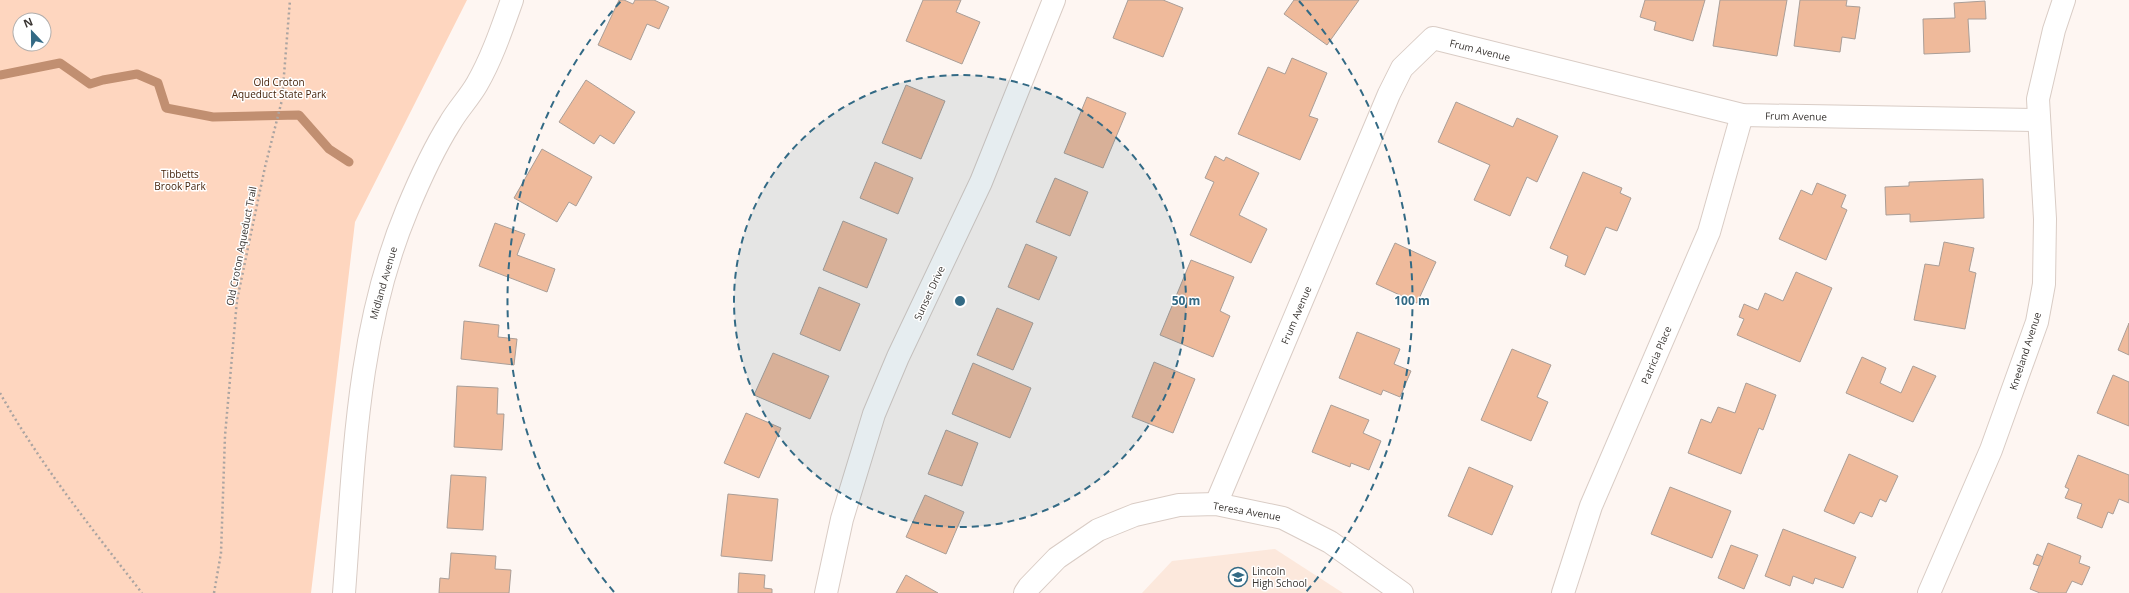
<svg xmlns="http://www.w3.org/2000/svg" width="2129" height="593" font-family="'Open Sans',sans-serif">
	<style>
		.built { fill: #fce8dc }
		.green { fill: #fed6bf; fill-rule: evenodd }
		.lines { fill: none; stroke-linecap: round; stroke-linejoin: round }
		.stream { stroke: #c18f71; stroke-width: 9 }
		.building { fill: #efba9b; stroke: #aa9e97 }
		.minor-casing { stroke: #d9ccc5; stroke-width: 24 }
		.path { stroke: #aba4a1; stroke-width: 2.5; stroke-dasharray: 2 3; stroke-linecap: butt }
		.minor { stroke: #fff; stroke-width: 22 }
		.ring { fill: none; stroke: #336a85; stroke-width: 2; stroke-dasharray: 7 5 }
		.labels { text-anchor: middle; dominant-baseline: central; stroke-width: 3; stroke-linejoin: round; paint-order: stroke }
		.street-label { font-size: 10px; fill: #393532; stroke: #fff }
		.park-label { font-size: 10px; fill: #411f07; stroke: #fff }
		.poi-label { font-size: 10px; fill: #393532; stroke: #fff; text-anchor: start }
		.centre { fill: #336a85; stroke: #fff; stroke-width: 2 }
		.ring-label { font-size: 12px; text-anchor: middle; font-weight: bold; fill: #336a85; stroke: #fff; stroke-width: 3; stroke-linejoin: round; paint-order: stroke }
	</style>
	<rect width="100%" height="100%" fill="#fef6f2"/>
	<path class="built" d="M1275 549 1343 593H1142L1172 561Z"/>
	<path class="green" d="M0 0H467L355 222 311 593H0ZM20 20H44V44H20Z"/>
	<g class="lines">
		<path class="stream" d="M0 75 60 63 90 84 103 80 137 74 158 83 166 108 213 117 299 115 329 149 349 162"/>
	</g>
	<g class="building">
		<path d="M619 0H624L633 4 635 0H654L669 7 659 29 647 24 631 60 598 45Z"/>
		<path d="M923 0H961L956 12 980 22 962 64 906 41Z"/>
		<path d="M1128 0H1163L1183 8 1163 57 1113 38Z"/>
		<path d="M1294 0H1359L1327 45 1284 14Z"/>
		<path d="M1645 0H1705L1693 41 1654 30 1656 22 1640 17Z"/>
		<path d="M1720 0H1787L1777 56 1713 46Z"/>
		<path d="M1800 0H1847L1846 6 1860 7 1855 39 1842 37 1840 52 1794 46Z"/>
		<path d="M1985 1 1986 19H1968L1970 52 1924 54 1923 19 1955 18 1954 3Z"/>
		<path d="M1292 58 1327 73 1309 116 1318 119 1300 160 1238 134 1268 67 1285 74Z"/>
		<path d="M586 80 635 112 614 144 600 135 594 144 559 122Z"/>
		<path d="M906 85 945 101 921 159 882 143Z"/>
		<path d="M1087 97 1126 113 1103 168 1064 153Z"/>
		<path d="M1456 102 1513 127 1517 118 1558 136 1537 182 1527 177 1510 216 1474 200 1490 165 1438 142Z"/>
		<path d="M542 149 592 177 576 206 569 202 557 222 514 198Z"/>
		<path d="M1215 156 1224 161 1226 157 1259 173 1239 215 1267 229 1251 263 1190 235 1214 182 1205 178Z"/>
		<path d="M875 162 913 178 898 214 860 198Z"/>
		<path d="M1583 172 1622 188 1620 193 1631 198 1617 231 1606 227 1585 275 1565 266 1568 256 1550 248Z"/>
		<path d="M1055 178 1088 192 1070 236 1036 222Z"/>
		<path d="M1983 179 1984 218 1910 222V214L1886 215 1885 187 1909 186V182Z"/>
		<path d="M1817 183 1846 195 1841 207 1847 210 1826 260 1779 239 1801 190 1812 195Z"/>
		<path d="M843 221 887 239 867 288 823 270Z"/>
		<path d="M495 223 525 234 517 255 555 269 547 292 479 266Z"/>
		<path d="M1944 242 1974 248 1969 271 1976 273 1965 329 1914 320 1925 264 1939 266Z"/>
		<path d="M1395 243 1436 262 1417 303 1376 284Z"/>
		<path d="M1026 244 1057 257 1039 300 1008 287Z"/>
		<path d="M1191 260 1234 277 1220 311 1230 316 1213 357 1160 335Z"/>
		<path d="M1796 272 1832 288 1800 362 1737 335 1744 319 1739 317 1744 304 1758 310 1765 293 1783 301Z"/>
		<path d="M819 287 860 304 840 351 800 334Z"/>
		<path d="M997 308 1033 323 1013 370 977 355Z"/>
		<path d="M464 321 499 325 498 337 517 339 514 365 461 359Z"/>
		<path d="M2129 323V355L2118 350Z"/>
		<path d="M1357 332 1400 349 1394 364 1411 371 1400 397 1383 390 1381 395 1339 378Z"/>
		<path d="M1512 349 1551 365 1537 397 1548 402 1531 441 1481 420Z"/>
		<path d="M773 353 829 376 810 419 754 395Z"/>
		<path d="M1862 357 1886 368 1880 383 1901 393 1913 366 1936 376 1913 422 1846 393Z"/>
		<path d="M1154 362 1195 379 1173 433 1132 417Z"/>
		<path d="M973 363 1031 388 1010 438 952 414Z"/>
		<path d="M2113 375 2129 382V426L2097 413Z"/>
		<path d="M1746 383 1776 395 1763 430 1759 428 1741 474 1688 453 1701 419 1711 423 1718 407 1735 413Z"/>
		<path d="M457 386 498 388 497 414H504L502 450 454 447Z"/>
		<path d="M1331 405 1369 420 1363 433 1381 441 1369 470 1351 463 1350 467 1312 452Z"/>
		<path d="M746 413 781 428 759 478 724 463Z"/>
		<path d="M946 430 978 443 962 486 928 474Z"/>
		<path d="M1849 454 1898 476 1886 502 1880 499 1872 517 1860 512 1854 524 1824 511Z"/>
		<path d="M2078 455 2129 475V503L2119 499 2113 514 2108 512 2102 528 2077 518 2082 504 2065 498 2069 489 2065 487Z"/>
		<path d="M1469 467 1513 486 1492 535 1448 516Z"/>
		<path d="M451 475 486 477 483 530 447 528Z"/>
		<path d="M1670 487 1731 511 1712 558 1651 534Z"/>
		<path d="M728 494 778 499 772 561 721 556Z"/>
		<path d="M925 495 964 512 946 554 906 537Z"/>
		<path d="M1783 529 1856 557 1843 588 1815 578 1813 584 1793 576 1790 586 1765 576Z"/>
		<path d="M2048 543 2081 556 2079 563 2090 567 2082 585 2072 581 2066 593H2040L2030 589Z"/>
		<path d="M1731 545 1758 555 1744 589 1718 578Z"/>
		<path d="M451 553 496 556 495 569 511 570 509 593H439L440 578 449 579Z"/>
		<path d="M2037 554 2043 557 2039 566 2033 564Z"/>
		<path d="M739 573 765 575 764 588 772 589V593H738Z"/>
		<path d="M906 575 938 593H896Z"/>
	</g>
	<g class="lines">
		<g class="minor-casing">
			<g id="minor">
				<path d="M1216 504 1389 94 1402 68 1433 38 1742 115 2038 120"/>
				<path d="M344 593C354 464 356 332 407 210 419 181 433 150 450 123 458 109 469 98 477 84 492 58 502 28 512 0"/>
				<path d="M826 593 842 519 874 414 898 357 981 182 1054 0"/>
				<path d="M1025 593 1029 587 1057 558 1098 530 1135 515 1179 505 1216 504 1283 518 1330 542 1402 593"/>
				<path d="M1563 593 1591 506 1709 232 1742 115"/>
				<path d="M1929 593 1991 450 2037 322 2044 284 2045 219 2038 99 2054 30 2064 0"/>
			</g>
		</g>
		<g class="path">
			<path d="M0 393C40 464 92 529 142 593"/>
			<path d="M214 593 221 553 225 436 237 300 265 167 282 100 290 0"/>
		</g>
		<use href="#minor" class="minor"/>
	</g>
	<circle cx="960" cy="301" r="226" fill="#336a85" fill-opacity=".12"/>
	<g class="ring">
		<circle cx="960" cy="301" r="226"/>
		<path d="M614 592A452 452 0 0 1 621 1M1299 1A452 452 0 0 1 1306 592"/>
	</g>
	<defs>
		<g id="school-ring" transform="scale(1)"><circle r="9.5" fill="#fff" stroke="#336a85" stroke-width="1.5"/><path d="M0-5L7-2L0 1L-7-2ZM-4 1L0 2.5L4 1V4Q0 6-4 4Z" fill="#336a85"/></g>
	</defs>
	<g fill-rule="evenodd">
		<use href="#school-ring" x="1238" y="577"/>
	</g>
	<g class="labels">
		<g class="street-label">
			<text transform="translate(1480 50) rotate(14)">Frum Avenue</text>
			<text transform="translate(1796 116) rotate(1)">Frum Avenue</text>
			<text transform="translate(241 246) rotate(-79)">Old Croton Aqueduct Trail</text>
			<text transform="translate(383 283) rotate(-74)">Midland Avenue</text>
			<text transform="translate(929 293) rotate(-65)">Sunset Drive</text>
			<text transform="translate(1296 315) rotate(-67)">Frum Avenue</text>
			<text transform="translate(2025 351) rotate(-72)">Kneeland Avenue</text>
			<text transform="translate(1656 355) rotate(-67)">Patricia Place</text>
			<text transform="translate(1247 511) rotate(10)">Teresa Avenue</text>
		</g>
		<g class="park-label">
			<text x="279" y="82">Old Croton<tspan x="279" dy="12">Aqueduct State Park</tspan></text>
			<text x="180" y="174">Tibbetts<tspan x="180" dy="12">Brook Park</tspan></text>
		</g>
		<g class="poi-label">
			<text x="1252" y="571">Lincoln<tspan x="1252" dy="12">High School</tspan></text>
		</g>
	</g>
	<circle cx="960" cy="301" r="6" class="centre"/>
	<g class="ring-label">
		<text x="1186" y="305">50 m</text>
		<text x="1412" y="305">100 m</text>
	</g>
	<g transform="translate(32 32) rotate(338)"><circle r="19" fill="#ffffff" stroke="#b0aead"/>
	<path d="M0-3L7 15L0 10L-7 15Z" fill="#336a85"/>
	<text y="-6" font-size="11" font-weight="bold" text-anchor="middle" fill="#393532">N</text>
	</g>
</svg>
